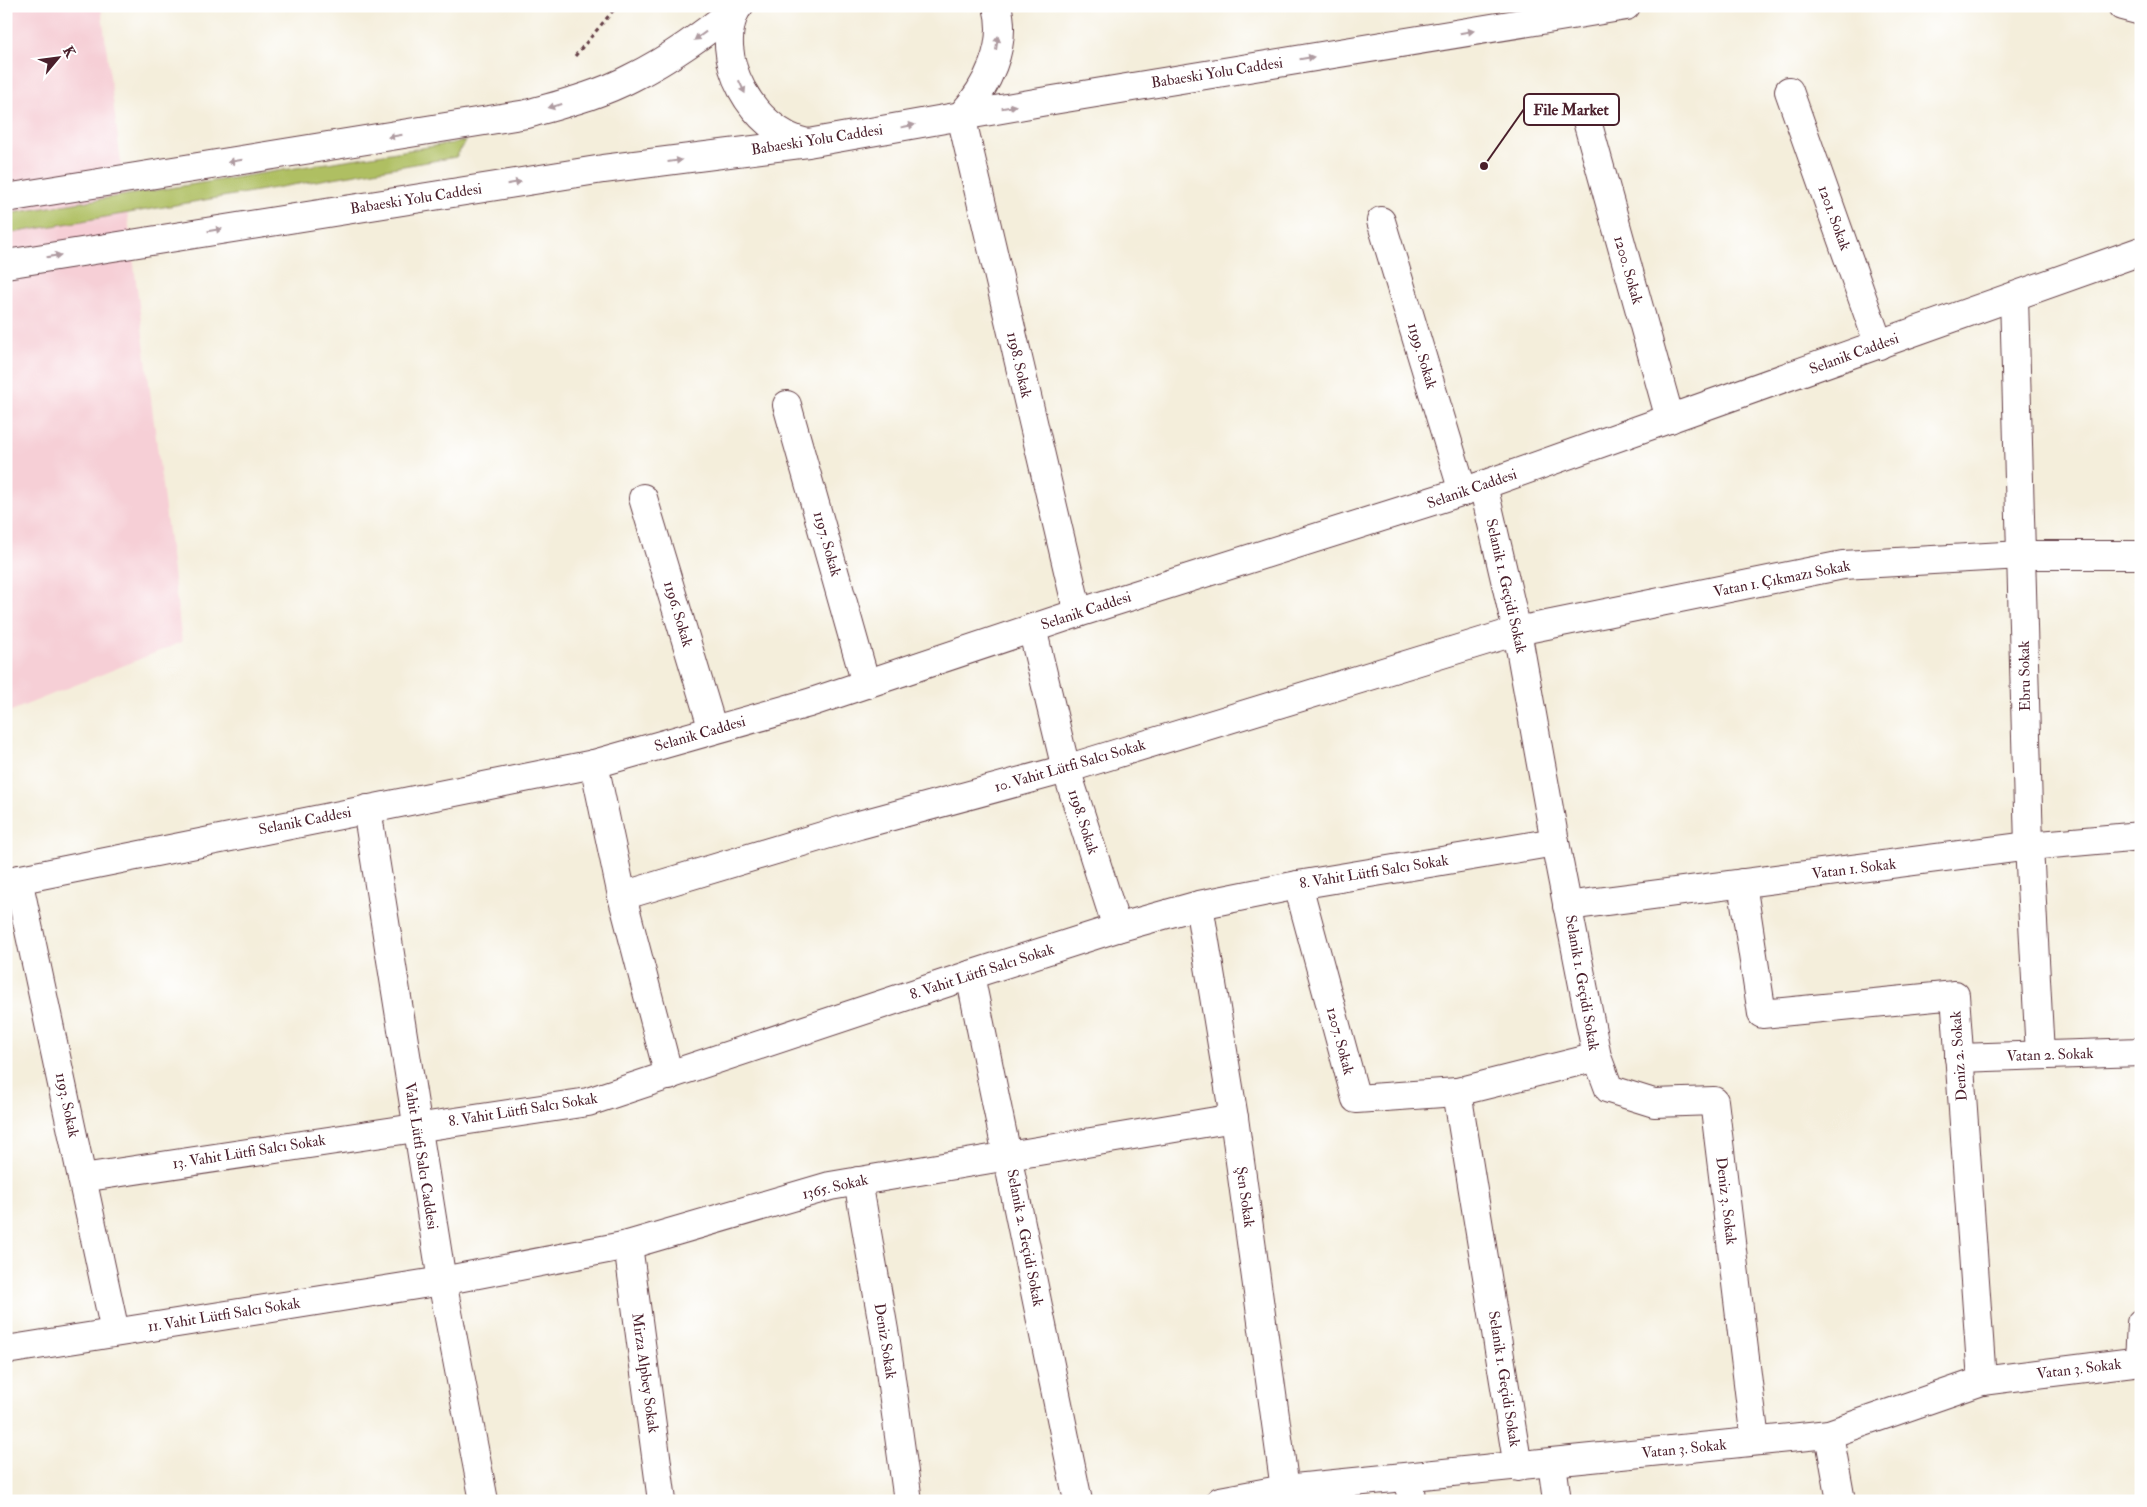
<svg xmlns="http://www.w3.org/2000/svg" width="2147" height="1507" font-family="'IM FELL Double Pica',serif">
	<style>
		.built { fill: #f6cfd6 }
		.green { fill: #afbf62; stroke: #7c6f46 }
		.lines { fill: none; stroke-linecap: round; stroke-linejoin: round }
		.minor-casing { stroke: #643e45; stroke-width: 30 }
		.highway-casing { stroke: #643e45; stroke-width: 30 }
		.path { stroke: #643e45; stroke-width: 3; stroke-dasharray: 4 4; stroke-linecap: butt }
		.minor { stroke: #fff; stroke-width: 28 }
		.highway { stroke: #fff; stroke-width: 28 }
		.oneway { fill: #ae9aa0 }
		.labels { text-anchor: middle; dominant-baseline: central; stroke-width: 4; stroke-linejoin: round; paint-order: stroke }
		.street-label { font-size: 15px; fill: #4a1f2b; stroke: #fff }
		.leader { fill: none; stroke: #4a1f2b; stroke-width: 2 }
		.callout-dot { fill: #4a1f2b; stroke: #fff; stroke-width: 2 }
		.callout { fill: #fff; stroke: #4a1f2b; stroke-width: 2 }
		.callout-label { font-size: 16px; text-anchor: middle; font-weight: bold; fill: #4a1f2b }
	</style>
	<rect width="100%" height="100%" fill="#fff"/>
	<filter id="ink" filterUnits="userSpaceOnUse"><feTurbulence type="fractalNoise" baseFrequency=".02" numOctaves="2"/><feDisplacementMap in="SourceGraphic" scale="10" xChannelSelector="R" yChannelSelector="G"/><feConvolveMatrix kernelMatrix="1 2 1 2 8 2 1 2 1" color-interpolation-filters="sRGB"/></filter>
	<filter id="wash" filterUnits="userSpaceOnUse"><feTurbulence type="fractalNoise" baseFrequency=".0096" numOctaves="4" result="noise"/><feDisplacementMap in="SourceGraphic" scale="20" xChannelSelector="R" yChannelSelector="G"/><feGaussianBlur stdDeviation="1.12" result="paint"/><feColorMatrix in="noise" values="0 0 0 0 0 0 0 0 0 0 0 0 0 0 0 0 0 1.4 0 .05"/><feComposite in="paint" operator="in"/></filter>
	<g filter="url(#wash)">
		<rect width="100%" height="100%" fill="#f4eedb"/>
		<path class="built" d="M6 6H101L182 642 6 713Z"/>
		<path class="green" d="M466 141 456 157 6 234V214Z"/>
	</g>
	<g filter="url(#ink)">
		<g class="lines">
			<g class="minor-casing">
				<g id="minor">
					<path d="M1789 91 1879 345"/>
					<path d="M961 116 1078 613"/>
					<path d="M1587 121 1670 419"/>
					<path d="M1381 221 1463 492"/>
					<path d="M2014 297 2029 846 2040 1055"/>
					<path d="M787 405 866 684"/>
					<path d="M1483 485 1517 631 1555 842 1597 1057 1457 1092 1518 1467"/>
					<path d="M643 498 713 730"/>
					<path d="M1032 628 1066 769 1117 928"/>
					<path d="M594 764 622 896 669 1076"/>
					<path d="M367 809 442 1281 484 1501"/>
					<path d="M6 882 594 764 809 703 1078 613 1483 485 2141 251"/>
					<path d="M1742 883 1762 1014 1955 995 1982 1381"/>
					<path d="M1298 885 1356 1099 1457 1092"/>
					<path d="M6 886 18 879 115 1332"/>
					<path d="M622 896 859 825 1066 769 1517 631 1843 565 2022 555H2141"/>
					<path d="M1199 905 1234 1118 1285 1489"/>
					<path d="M1567 906 2029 846 2141 836"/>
					<path d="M970 975 1078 1501"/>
					<path d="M1597 1057 1609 1089 1654 1103 1714 1101 1755 1441"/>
					<path d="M1959 1058 2141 1052"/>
					<path d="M82 1178 588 1102 970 975 1117 928 1199 905 1298 885 1555 842"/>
					<path d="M858 1181 886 1342 908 1501"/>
					<path d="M628 1245 662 1501"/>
					<path d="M6 1350 442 1281 628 1245 830 1186 1234 1118"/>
					<path d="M2139 1361 2141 1323"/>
					<path d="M1829 1434 1841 1501"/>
					<path d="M1552 1463 1557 1501"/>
					<path d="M1409 1477 1411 1501"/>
					<path d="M1220 1501 1285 1489 1829 1434 1982 1381 2141 1361"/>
				</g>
			</g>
			<g class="highway-casing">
				<g id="highway">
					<path d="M738 6C709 56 754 132 807 143"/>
					<path d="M2122 6 2141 11"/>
					<path d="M961 116C987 87 1008 46 997 6"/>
					<path d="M6 198 527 114C562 104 599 95 631 78 670 59 705 33 739 6"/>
					<path d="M6 264 603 169 808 143 1041 102 1626 6"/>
				</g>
			</g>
			<path class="path" d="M575 56 617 6"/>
			<use href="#minor" class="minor"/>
			<use href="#highway" class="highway"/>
		</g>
		<defs><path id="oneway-solid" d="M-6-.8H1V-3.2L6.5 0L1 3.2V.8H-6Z" transform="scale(1.25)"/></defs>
		<g class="oneway">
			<use href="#oneway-solid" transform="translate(1467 32) rotate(-9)"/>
			<use href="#oneway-solid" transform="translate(700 36) rotate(144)"/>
			<use href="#oneway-solid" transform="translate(997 43) rotate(-82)"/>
			<use href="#oneway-solid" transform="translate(1307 58) rotate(-9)"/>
			<use href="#oneway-solid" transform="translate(742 87) rotate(65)"/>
			<use href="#oneway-solid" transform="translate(555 106) rotate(164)"/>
			<use href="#oneway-solid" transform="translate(1009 107) rotate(-10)"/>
			<use href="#oneway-solid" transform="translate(908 126) rotate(-11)"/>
			<use href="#oneway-solid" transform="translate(395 136) rotate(171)"/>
			<use href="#oneway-solid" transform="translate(235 161) rotate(171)"/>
			<use href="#oneway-solid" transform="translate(675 161) rotate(-7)"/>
			<use href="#oneway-solid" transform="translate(514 183) rotate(-9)"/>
			<use href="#oneway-solid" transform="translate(215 230) rotate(-9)"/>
			<use href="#oneway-solid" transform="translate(54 256) rotate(-9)"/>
		</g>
	</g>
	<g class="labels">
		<g class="street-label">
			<text transform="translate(1217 73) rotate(-9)">Babaeski Yolu Caddesi</text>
			<text transform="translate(817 140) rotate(-9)">Babaeski Yolu Caddesi</text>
			<text transform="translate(416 199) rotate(-9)">Babaeski Yolu Caddesi</text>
			<text transform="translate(1834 218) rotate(70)">1201. Sokak</text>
			<text transform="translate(1628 270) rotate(74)">1200. Sokak</text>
			<text transform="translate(1854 354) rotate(-20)">Selanik Caddesi</text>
			<text transform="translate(1422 356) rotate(73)">1199. Sokak</text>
			<text transform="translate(1019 365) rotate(77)">1198. Sokak</text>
			<text transform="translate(1472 489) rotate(-19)">Selanik Caddesi</text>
			<text transform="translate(827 544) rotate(74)">1197. Sokak</text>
			<text transform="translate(1782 579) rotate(-11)">Vatan 1. Çıkmazı Sokak</text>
			<text transform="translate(1506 586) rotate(77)">Selanik 1. Geçidi Sokak</text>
			<text transform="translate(1086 611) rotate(-18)">Selanik Caddesi</text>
			<text transform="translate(678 614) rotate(73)">1196. Sokak</text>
			<text transform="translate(2025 676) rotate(-91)">Ebru Sokak</text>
			<text transform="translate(700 734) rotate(-16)">Selanik Caddesi</text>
			<text transform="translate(1070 766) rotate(-16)">10. Vahit Lütfi Salcı Sokak</text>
			<text transform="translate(305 821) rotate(-11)">Selanik Caddesi</text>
			<text transform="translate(1083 822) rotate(72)">1198. Sokak</text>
			<text transform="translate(1854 869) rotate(-7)">Vatan 1. Sokak</text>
			<text transform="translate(1374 872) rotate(-9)">8. Vahit Lütfi Salcı Sokak</text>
			<text transform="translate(982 972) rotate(-18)">8. Vahit Lütfi Salcı Sokak</text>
			<text transform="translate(1582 983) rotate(80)">Selanik 1. Geçidi Sokak</text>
			<text transform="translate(1340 1041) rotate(75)">1207. Sokak</text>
			<text transform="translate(2050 1055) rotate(-2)">Vatan 2. Sokak</text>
			<text transform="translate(1959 1056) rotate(-94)">Deniz 2. Sokak</text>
			<text transform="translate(67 1105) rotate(78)">1193. Sokak</text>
			<text transform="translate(523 1110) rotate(-9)">8. Vahit Lütfi Salcı Sokak</text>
			<text transform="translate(249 1152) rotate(-9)">13. Vahit Lütfi Salcı Sokak</text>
			<text transform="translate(421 1156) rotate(81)">Vahit Lütfi Salcı Caddesi</text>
			<text transform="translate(835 1187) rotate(-13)">1365. Sokak</text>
			<text transform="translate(1245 1197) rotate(82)">Şen Sokak</text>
			<text transform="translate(1726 1201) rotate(83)">Deniz 3. Sokak</text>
			<text transform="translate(1025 1238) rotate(79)">Selanik 2. Geçidi Sokak</text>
			<text transform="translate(224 1315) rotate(-9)">11. Vahit Lütfi Salcı Sokak</text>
			<text transform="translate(885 1341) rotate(81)">Deniz Sokak</text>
			<text transform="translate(2079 1369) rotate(-7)">Vatan 3. Sokak</text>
			<text transform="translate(645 1373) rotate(82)">Mirza Alpbey Sokak</text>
			<text transform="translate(1504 1379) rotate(81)">Selanik 1. Geçidi Sokak</text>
			<text transform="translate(1684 1449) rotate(-6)">Vatan 3. Sokak</text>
		</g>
	</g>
	<path class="leader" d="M1484 166L1524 109"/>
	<circle class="callout-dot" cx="1484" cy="166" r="5"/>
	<rect class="callout" x="1524" y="94" width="95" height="31" rx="5"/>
	<g class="callout-label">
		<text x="1571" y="115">File Market</text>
	</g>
	<rect width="2147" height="1507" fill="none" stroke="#fff" stroke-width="25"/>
	<g transform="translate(58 58) rotate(61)" stroke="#ffffff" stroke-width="4" paint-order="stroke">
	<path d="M0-4L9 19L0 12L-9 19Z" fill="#4a1f2b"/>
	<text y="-8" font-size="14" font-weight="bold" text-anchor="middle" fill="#4a1f2b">K</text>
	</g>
</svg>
